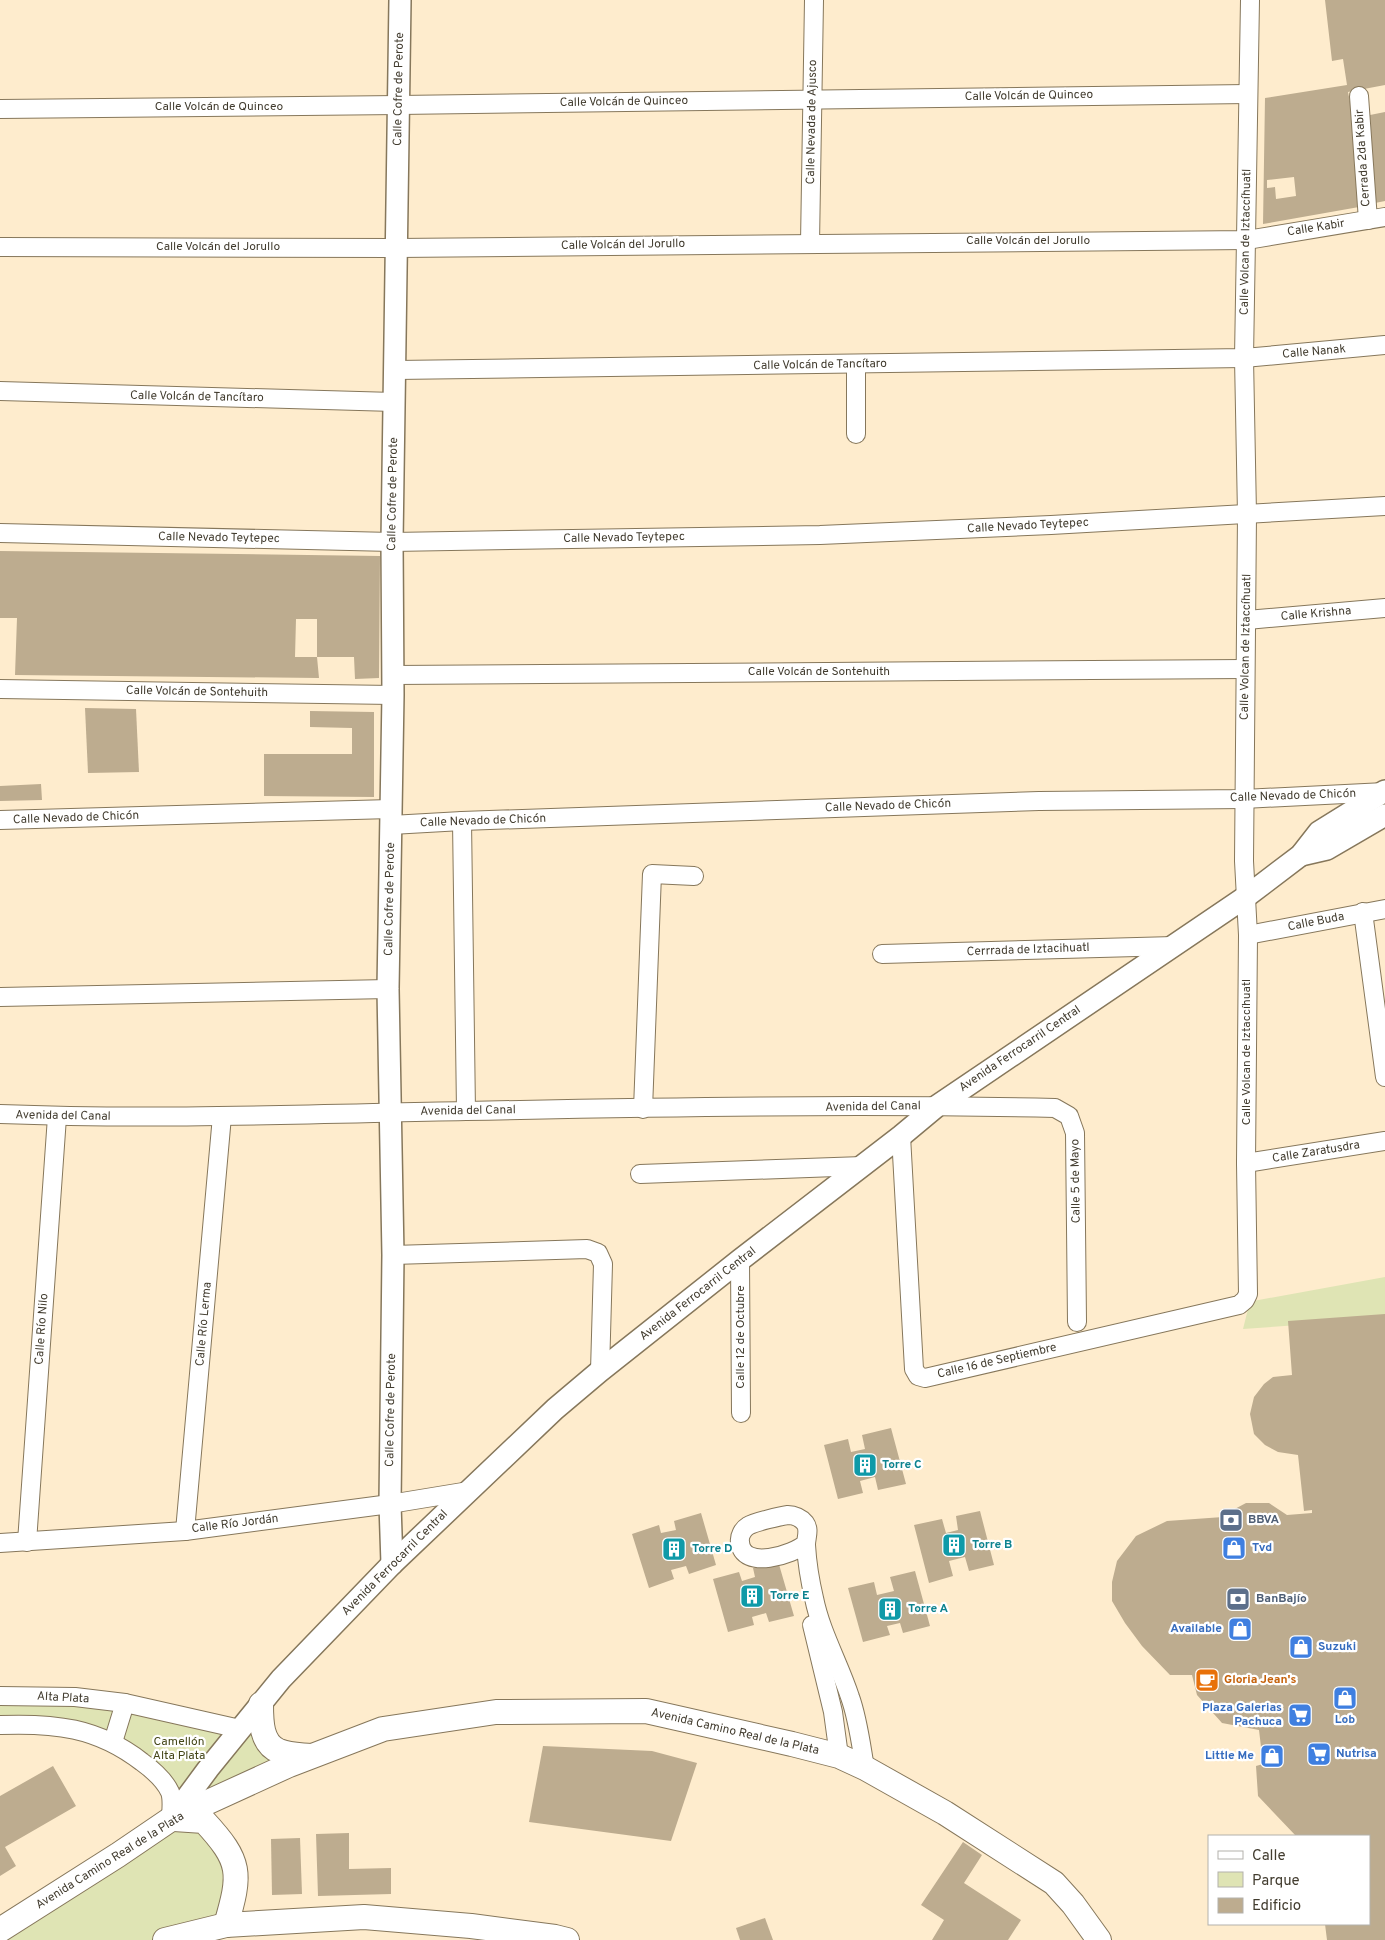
<svg xmlns="http://www.w3.org/2000/svg" width="1385" height="1940" font-family="Overpass,sans-serif">
	<style>
		.green { fill: #dfe4b4 }
		.building { fill: #bdac8f; fill-rule: evenodd }
		.lines { fill: none; stroke-linecap: round; stroke-linejoin: round }
		.minor-casing { stroke: #86775b; stroke-width: 20 }
		.tertiary-casing { stroke: #86775b; stroke-width: 24 }
		.secondary-casing { stroke: #86775b; stroke-width: 26 }
		.minor { stroke: #fff; stroke-width: 18 }
		.tertiary { stroke: #fff; stroke-width: 21 }
		.secondary { stroke: #fff; stroke-width: 24 }
		.labels { text-anchor: middle; dominant-baseline: central; stroke-width: 4.5; stroke-linejoin: round; paint-order: stroke }
		.street-label { font-size: 12px; fill: #423c2f; stroke: #fff }
		.culture-label { font-size: 12px; font-weight: bold; fill: #0d838f; stroke: #fff; text-anchor: start }
		.service-label { font-size: 12px; font-weight: bold; fill: #4e5e75; stroke: #fff; text-anchor: start }
		.shop-label { font-size: 12px; font-weight: bold; fill: #366cbe; stroke: #fff; text-anchor: start }
		.food-label { font-size: 12px; font-weight: bold; fill: #c56008; stroke: #fff; text-anchor: start }
		.park-label { font-size: 12px; fill: #444618; stroke: #fff }
	</style>
	<rect width="100%" height="100%" fill="#feeccd"/>
	<g class="green">
		<path d="M1385 1277V1319L1243 1329 1249 1305 1253 1301Z"/>
		<path d="M0 1696 263 1729 310 1756 172 1819 225 1844 226 1925 165 1940H0L171 1819V1794L113 1742 0 1725Z"/>
	</g>
	<g class="building">
		<path d="M1325 0H1385V85L1348 92 1353 116 1359 207 1263 224 1265 98 1347 85 1343 59 1332 61ZM1294 177 1296 196 1276 199 1275 187 1267 188V180Z"/>
		<path d="M1385 112V201L1375 203 1370 115Z"/>
		<path d="M0 551 380 556 379 678 355 679 354 657H317V619H296L295 657H317L319 678 15 675 17 618H0Z"/>
		<path d="M85 708 136 709 139 772 88 773Z"/>
		<path d="M310 711 374 712V797L264 796V754H352V728L310 727Z"/>
		<path d="M41 784 42 800 0 801V786Z"/>
		<path d="M1385 1314V1940H1327L1325 1924H1369V1836H1296L1258 1796 1256 1766 1263 1764 1259 1730 1222 1723 1197 1695 1192 1675H1170L1142 1646 1125 1623 1112 1601V1582L1117 1561 1136 1536 1167 1521 1223 1517 1231 1511 1246 1503H1269L1287 1515 1312 1513V1510L1304 1511 1298 1455 1278 1452 1265 1445 1254 1434 1250 1414 1254 1397 1264 1384 1273 1377 1292 1375 1288 1321Z"/>
		<path d="M891 1428 906 1484 878 1490 875 1477 860 1481 863 1493 838 1499 824 1445 848 1439 851 1452 865 1449 862 1435Z"/>
		<path d="M980 1511 994 1565 969 1571 965 1557 949 1561 953 1576 929 1583 914 1525 942 1519 946 1533 958 1530 956 1516Z"/>
		<path d="M701 1513 716 1565 689 1574 686 1566 671 1570 674 1579 649 1588 632 1534 659 1525 661 1533 676 1530 674 1521Z"/>
		<path d="M778 1561 794 1616 769 1622 766 1613 752 1617 754 1625 728 1632 713 1579 739 1572 742 1581 755 1577 753 1568Z"/>
		<path d="M915 1571 930 1626 903 1633 900 1623 887 1626 890 1635 863 1642 848 1588 874 1582 877 1595 894 1591 890 1577Z"/>
		<path d="M543 1746 652 1751 697 1763 671 1841 529 1822Z"/>
		<path d="M53 1766 76 1806 5 1847 16 1866 0 1876V1796Z"/>
		<path d="M349 1833V1869L391 1868V1894L318 1896 316 1834Z"/>
		<path d="M300 1838 302 1894 272 1895 271 1839Z"/>
		<path d="M963 1842 982 1855 964 1883 1021 1920 1008 1940H932L944 1920 921 1905Z"/>
		<path d="M765 1918 773 1940H740L736 1928Z"/>
	</g>
	<g class="lines">
		<g class="minor-casing">
			<g id="minor">
				<path d="M1359 96 1368 220"/>
				<path d="M0 109 399 105 1248 94"/>
				<path d="M810 243 814 0"/>
				<path d="M0 247 397 248 1247 240 1385 217"/>
				<path d="M396 370 1244 358 1385 345"/>
				<path d="M0 391 394 402"/>
				<path d="M856 434V364"/>
				<path d="M0 533 392 542 820 535 1051 525 1385 506"/>
				<path d="M1247 620 1385 608"/>
				<path d="M393 675 1245 669"/>
				<path d="M0 689 393 695"/>
				<path d="M0 820 391 809"/>
				<path d="M462 821 466 1111"/>
				<path d="M391 825 462 821 1039 801 1244 799 1385 792"/>
				<path d="M1363 912 1385 1077"/>
				<path d="M1248 935 1385 909"/>
				<path d="M882 954 1174 946"/>
				<path d="M0 997 388 989"/>
				<path d="M643 1109 652 874 694 876"/>
				<path d="M0 1114C155 1120 311 1114 466 1111 662 1107 859 1104 1055 1108L1069 1116 1075 1133 1077 1322"/>
				<path d="M901 1136 914 1369 918 1376 925 1378 1239 1305 1245 1300 1248 1294 1246 1163 1248 935 1244 861 1247 514 1244 358 1250 0"/>
				<path d="M1246 1163 1385 1141"/>
				<path d="M640 1174 863 1166"/>
				<path d="M393 1255 587 1249 598 1253 603 1264 600 1371"/>
				<path d="M740 1260 741 1413"/>
				<path d="M185 1531 222 1116"/>
				<path d="M27 1542 57 1117"/>
				<path d="M0 1543 185 1531 390 1504 469 1491"/>
				<path d="M806 1543C794 1555 742 1571 740 1542 739 1536 743 1529 748 1526 754 1522 781 1516 788 1515 794 1515 801 1518 805 1523 810 1530 806 1537 806 1545 807 1562 810 1581 814 1598 821 1633 839 1663 850 1697 858 1719 861 1745 865 1768"/>
				<path d="M812 1625 833 1712 839 1756"/>
				<path d="M0 1696 75 1697 125 1703 240 1729"/>
				<path d="M0 1725C54 1723 97 1727 142 1762 153 1770 164 1779 170 1792 173 1800 171 1811 171 1819"/>
				<path d="M113 1742 125 1703"/>
			</g>
		</g>
		<g class="tertiary-casing">
			<g id="tertiary">
				<path d="M1301 855 1327 849 1385 815"/>
				<path d="M392 1564 390 1504 393 1255 388 989 393 695 392 542 400 0"/>
				<path d="M171 1819 208 1769 281 1679 392 1564 555 1409 600 1371 740 1260 901 1136 937 1106 1247 896 1301 855 1319 832 1385 791"/>
			</g>
		</g>
		<g class="secondary-casing">
			<g id="secondary">
				<path d="M261 1704C261 1721 261 1744 279 1751 288 1755 301 1755 310 1756"/>
				<path d="M174 1819 204 1821C242 1862 241 1873 226 1925"/>
				<path d="M0 1930 118 1855 171 1819 289 1765 383 1729 496 1712 646 1711 792 1744 839 1756 865 1768 945 1813 1054 1883 1073 1904 1099 1940"/>
				<path d="M165 1940 226 1925 364 1917 471 1926 555 1937 567 1940"/>
			</g>
		</g>
		<use href="#minor" class="minor"/>
		<use href="#tertiary" class="tertiary"/>
		<use href="#secondary" class="secondary"/>
	</g>
	<defs>
		<g id="building-square" transform="scale(1.25)"><rect x="-9" y="-9" width="18" height="18" rx="4" fill="#0f9aa8" stroke="#fff"/><path d="M-4-6H4V6H1V3H-1V6H-4ZM-2.5-4.3h1.7v1.8h-1.7ZM.8-4.3h1.7v1.8H.8ZM-2.5-1h1.7V.8h-1.7ZM.8-1h1.7V.8H.8Z" fill="#fff"/></g>
		<g id="bank-square" transform="scale(1.25)"><rect x="-9" y="-9" width="18" height="18" rx="4" fill="#5c6f8a" stroke="#fff"/><path d="M-6-4H6V4H-6ZM0-2.3a2.3 2.3 0 1 0 0 4.6a2.3 2.3 0 1 0 0-4.6Z" fill="#fff"/></g>
		<g id="shop-square" transform="scale(1.25)"><rect x="-9" y="-9" width="18" height="18" rx="4" fill="#3f7fe0" stroke="#fff"/><path d="M-5-2.5h2.3a2.7 3.5 0 0 1 5.4 0H5L5.5 6h-11ZM-1.5-2.5h3a1.5 2.3 0 0 0-3 0Z" fill="#fff"/></g>
		<g id="cafe-square" transform="scale(1.25)"><rect x="-9" y="-9" width="18" height="18" rx="4" fill="#e8710a" stroke="#fff"/><path d="M-5.5-4.5H6V0H3Q3 3.5 0 3.5H-2.5Q-5.5 3.5-5.5 0ZM3-3.2v2h1.7v-2ZM-6 4.5H4V6H-6Z" fill="#fff"/></g>
		<g id="supermarket-square" transform="scale(1.25)"><rect x="-9" y="-9" width="18" height="18" rx="4" fill="#3f7fe0" stroke="#fff"/><path d="M-6-5.5h2.5l.6 2H6L4.5 2H-2.5L-4.4-4H-6ZM-1.5 3.2a1.3 1.3 0 1 0 .1 0ZM3 3.2a1.3 1.3 0 1 0 .1 0Z" fill="#fff"/></g>
	</defs>
	<g fill-rule="evenodd">
		<use href="#building-square" x="865" y="1465"/>
		<use href="#bank-square" x="1231" y="1520"/>
		<use href="#building-square" x="954" y="1545"/>
		<use href="#shop-square" x="1234" y="1548"/>
		<use href="#building-square" x="674" y="1549"/>
		<use href="#building-square" x="752" y="1596"/>
		<use href="#bank-square" x="1238" y="1599"/>
		<use href="#building-square" x="890" y="1609"/>
		<use href="#shop-square" x="1240" y="1629"/>
		<use href="#shop-square" x="1301" y="1647"/>
		<use href="#cafe-square" x="1207" y="1680"/>
		<use href="#shop-square" x="1345" y="1698"/>
		<use href="#supermarket-square" x="1300" y="1715"/>
		<use href="#supermarket-square" x="1319" y="1754"/>
		<use href="#shop-square" x="1272" y="1756"/>
	</g>
	<g class="labels">
		<g class="street-label">
			<text transform="translate(399 89) rotate(-89)">Calle Cofre de Perote</text>
			<text transform="translate(1029 96) rotate(-1)">Calle Volcán de Quinceo</text>
			<text transform="translate(624 102) rotate(-1)">Calle Volcán de Quinceo</text>
			<text x="219" y="107">Calle Volcán de Quinceo</text>
			<text transform="translate(812 122) rotate(-89)">Calle Nevada de Ajusco</text>
			<text transform="translate(1363 158) rotate(-94)">Cerrada 2da Kabir</text>
			<text transform="translate(1316 228) rotate(-9)">Calle Kabir</text>
			<text x="1028" y="241">Calle Volcán del Jorullo</text>
			<text transform="translate(1246 242) rotate(-89)">Calle Volcan de Iztaccíhuatl</text>
			<text transform="translate(623 245) rotate(-1)">Calle Volcán del Jorullo</text>
			<text x="218" y="247">Calle Volcán del Jorullo</text>
			<text transform="translate(1314 352) rotate(-5)">Calle Nanak</text>
			<text transform="translate(820 365) rotate(-1)">Calle Volcán de Tancítaro</text>
			<text transform="translate(197 397) rotate(1)">Calle Volcán de Tancítaro</text>
			<text transform="translate(393 494) rotate(-89)">Calle Cofre de Perote</text>
			<text transform="translate(1028 526) rotate(-3)">Calle Nevado Teytepec</text>
			<text transform="translate(219 538) rotate(1)">Calle Nevado Teytepec</text>
			<text transform="translate(624 538) rotate(-1)">Calle Nevado Teytepec</text>
			<text transform="translate(1316 614) rotate(-5)">Calle Krishna</text>
			<text transform="translate(1246 647) rotate(-89)">Calle Volcan de Iztaccíhuatl</text>
			<text x="819" y="672">Calle Volcán de Sontehuith</text>
			<text transform="translate(197 692) rotate(1)">Calle Volcán de Sontehuith</text>
			<text transform="translate(1293 796) rotate(-2)">Calle Nevado de Chicón</text>
			<text transform="translate(888 806) rotate(-2)">Calle Nevado de Chicón</text>
			<text transform="translate(76 818) rotate(-2)">Calle Nevado de Chicón</text>
			<text transform="translate(483 821) rotate(-2)">Calle Nevado de Chicón</text>
			<text transform="translate(390 899) rotate(-89)">Calle Cofre de Perote</text>
			<text transform="translate(1316 922) rotate(-11)">Calle Buda</text>
			<text transform="translate(1028 950) rotate(-2)">Cerrrada de Iztacihuatl</text>
			<text transform="translate(1020 1049) rotate(-34)">Avenida Ferrocarril Central</text>
			<text transform="translate(1247 1052) rotate(-90)">Calle Volcan de Iztaccíhuatl</text>
			<text transform="translate(873 1107) rotate(-1)">Avenida del Canal</text>
			<text transform="translate(468 1111) rotate(-1)">Avenida del Canal</text>
			<text transform="translate(63 1116) rotate(1)">Avenida del Canal</text>
			<text transform="translate(1316 1152) rotate(-9)">Calle Zaratusdra</text>
			<text transform="translate(1076 1181) rotate(-91)">Calle 5 de Mayo</text>
			<text transform="translate(698 1294) rotate(-38)">Avenida Ferrocarril Central</text>
			<text transform="translate(204 1324) rotate(-85)">Calle Río Lerma</text>
			<text transform="translate(42 1329) rotate(-86)">Calle Río Nilo</text>
			<text transform="translate(741 1337) rotate(-90)">Calle 12 de Octubre</text>
			<text transform="translate(997 1361) rotate(-13)">Calle 16 de Septiembre</text>
			<text transform="translate(391 1410) rotate(-89)">Calle Cofre de Perote</text>
			<text transform="translate(235 1524) rotate(-7)">Calle Río Jordán</text>
			<text transform="translate(395 1563) rotate(-45)">Avenida Ferrocarril Central</text>
			<text transform="translate(63 1698) rotate(3)">Alta Plata</text>
			<text transform="translate(735 1732) rotate(13)">Avenida Camino Real de la Plata</text>
			<text transform="translate(110 1861) rotate(-32)">Avenida Camino Real de la Plata</text>
		</g>
		<g class="culture-label">
			<text x="882" y="1465">Torre C</text>
			<text x="972" y="1545">Torre B</text>
			<text x="692" y="1549">Torre D</text>
			<text x="770" y="1596">Torre E</text>
			<text x="908" y="1609">Torre A</text>
		</g>
		<g class="service-label">
			<text x="1248" y="1520">BBVA</text>
			<text x="1256" y="1599">BanBajío</text>
		</g>
		<g class="shop-label">
			<text x="1252" y="1548">Tvd</text>
			<text x="1222" y="1629" text-anchor="end">Available</text>
			<text x="1318" y="1647">Suzuki</text>
			<text x="1282" y="1708" text-anchor="end">Plaza Galerias<tspan x="1282" dy="14">Pachuca</tspan></text>
			<text x="1345" y="1720" text-anchor="middle">Lob</text>
			<text x="1336" y="1754">Nutrisa</text>
			<text x="1254" y="1756" text-anchor="end">Little Me</text>
		</g>
		<g class="food-label">
			<text x="1224" y="1680">Gloria Jean's</text>
		</g>
		<g class="park-label">
			<text x="179" y="1742">Camellón<tspan x="179" dy="14">Alta Plata</tspan></text>
		</g>
	</g>
	<rect x="1208" y="1835" width="162" height="90" fill="#ffffff" stroke="#b3b1ac"/>
	<rect x="1218" y="1851" width="25" height="8" fill="#ffffff" stroke="#b3b1ac"/>
	<text x="1252" y="1860" font-size="15" fill="#423c2f">Calle</text>
	<rect x="1218" y="1872" width="25" height="15" fill="#dfe4b4" stroke="#b3b1ac"/>
	<text x="1252" y="1885" font-size="15" fill="#423c2f">Parque</text>
	<rect x="1218" y="1898" width="25" height="15" fill="#bdac8f" stroke="#b3b1ac"/>
	<text x="1252" y="1910" font-size="15" fill="#423c2f">Edificio</text>
</svg>
